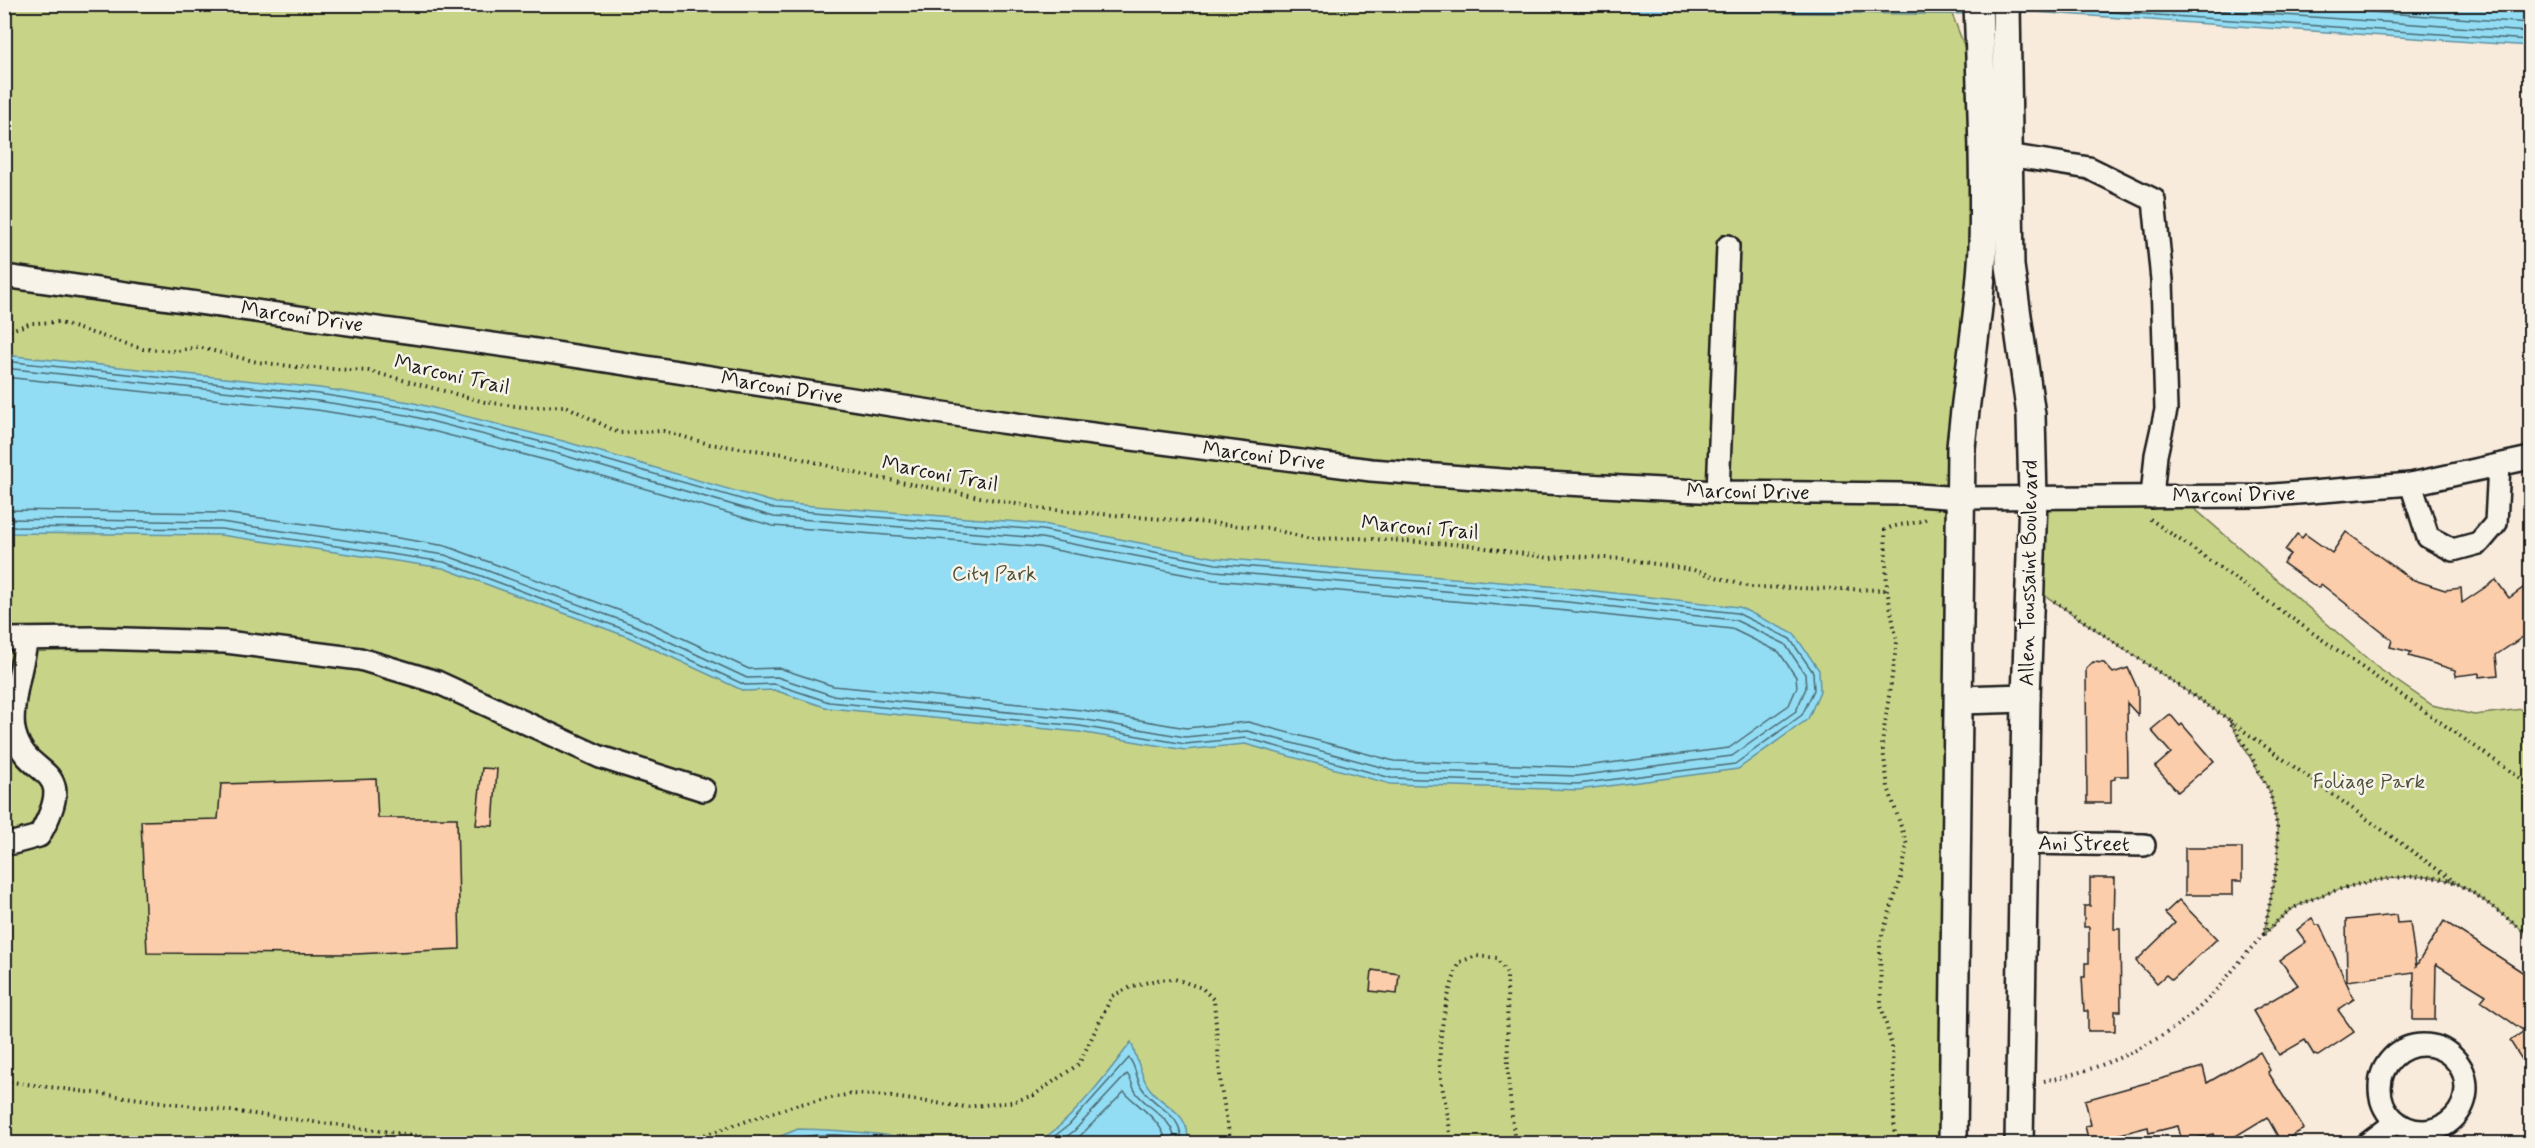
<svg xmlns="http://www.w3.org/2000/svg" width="2535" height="1148" font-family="Mynerve,sans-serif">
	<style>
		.green { fill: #c7d488; stroke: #727852; stroke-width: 1.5 }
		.water { fill: #92ddf4; stroke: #63909e; stroke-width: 1.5 }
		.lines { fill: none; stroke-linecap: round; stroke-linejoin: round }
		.shore { stroke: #4b6972; stroke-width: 1.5 }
		.building { fill: #fbcdaa; stroke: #1c1c1c; stroke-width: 1.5 }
		.minor-casing { stroke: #1c1c1c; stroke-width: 26 }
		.major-casing { stroke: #1c1c1c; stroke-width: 32 }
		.path { stroke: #1c1c1c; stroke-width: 4; stroke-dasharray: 1.5 4.5; stroke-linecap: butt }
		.minor { stroke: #f7f3e8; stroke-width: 21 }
		.major { stroke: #f7f3e8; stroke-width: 27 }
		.labels { text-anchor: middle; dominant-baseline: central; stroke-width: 5; stroke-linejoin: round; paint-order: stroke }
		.street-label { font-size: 21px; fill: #1c1c1c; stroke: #f7f3e8 }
		.park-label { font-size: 21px; fill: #4f533c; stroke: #f7f3e8 }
	</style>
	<rect width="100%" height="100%" fill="#f8ebdc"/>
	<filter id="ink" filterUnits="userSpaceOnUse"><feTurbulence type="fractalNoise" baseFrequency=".0167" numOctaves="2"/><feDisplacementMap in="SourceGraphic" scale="12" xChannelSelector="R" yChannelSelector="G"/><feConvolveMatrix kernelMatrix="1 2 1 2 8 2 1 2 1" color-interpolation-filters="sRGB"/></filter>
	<g filter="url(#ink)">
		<g class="green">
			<path d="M5 5H932L1952 14 1980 87 1966 389 1953 1143 5 1144Z"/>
			<path d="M2180 496 2378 668 2432 705 2474 715 2530 708V936C2508 920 2484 898 2460 885 2419 864 2329 887 2292 909 2282 915 2273 926 2264 934L2278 859 2277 825 2270 792 2228 719 2028 584 2033 499Z"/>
		</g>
		<g class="water">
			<path d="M2530 4V46L2034 12 1952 14 932 5Z"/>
			<path d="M5 355 320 388 410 402 563 441 776 503 1043 524 1217 558 1560 587 1739 607 1794 634 1819 670 1820 691 1808 719 1738 769 1578 790 1390 784 1245 744 1185 750 1079 732 828 708 774 690 744 691 628 637 443 568 220 535 5 533Z"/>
			<path d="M1131 1042C1136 1055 1140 1071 1146 1083 1160 1108 1190 1108 1188 1143H1020C1024 1143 1030 1144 1034 1143 1062 1134 1113 1067 1131 1042Z"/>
			<path d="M798 1129C856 1129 911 1140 969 1143H764Z"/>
		</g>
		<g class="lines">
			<g class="shore">
				<path d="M1586 4 1963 8"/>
				<path d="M2121 4 2530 32"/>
				<path d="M2253 4 2530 23"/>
				<path d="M2021 6 2530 40"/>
				<path d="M4 361 319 394 409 408 561 447 775 509 1042 530 1216 564 1559 593 1737 613 1790 639 1813 672 1814 690 1802 715 1735 764 1577 784 1391 778 1246 738 1185 744 1080 726 829 702 775 684 745 685 631 632 444 562 221 529 4 527"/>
				<path d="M4 368 318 401 407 415 559 454 774 517 1041 538 1215 571 1558 601 1735 620 1785 644 1805 674 1806 688 1796 711 1732 756 1577 776 1392 770 1247 731 1185 737 1081 719 831 695 777 677 747 678 634 625 445 555 221 522 4 519"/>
				<path d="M4 377 317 410 405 424 557 463 773 526 1039 547 1214 580 1557 610 1732 629 1779 652 1796 677 1797 687 1789 705 1729 748 1577 767 1394 761 1248 722 1186 728 1082 710 833 686 779 668 749 669 637 617 446 546 344 529 222 513 4 510"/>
				<path d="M779 1144C819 1127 861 1137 902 1144"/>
				<path d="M1044 1144 1069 1125 1129 1058C1136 1066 1136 1079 1142 1088 1157 1110 1182 1112 1182 1144"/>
				<path d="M1057 1144 1074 1131 1127 1074C1132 1079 1132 1089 1138 1095 1152 1111 1175 1120 1175 1144"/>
				<path d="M1072 1144 1124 1092C1137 1105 1166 1124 1166 1144"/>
			</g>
		</g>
		<g class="building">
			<path d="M2346 532 2411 579 2445 590 2461 588 2462 603 2496 580 2509 598 2530 583V632L2496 655 2498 675 2479 677V673L2456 676 2455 670 2409 656 2411 652 2390 647 2392 640 2321 584 2318 588 2283 563 2290 554 2285 550 2297 534 2302 538 2305 534 2332 553Z"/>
			<path d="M2093 662 2104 663 2113 673 2128 668 2138 690V715L2127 703 2128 776H2115V779L2111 780V803H2087L2086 669Z"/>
			<path d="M2170 714 2180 726 2182 724 2214 761 2178 792 2155 767 2171 753 2151 730Z"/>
			<path d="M482 768 497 769 493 826 476 825Z"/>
			<path d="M376 779 378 818H457L460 949 355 954 147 953 141 821 218 819 221 784Z"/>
			<path d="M2185 848H2242V881H2233V895H2185Z"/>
			<path d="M2090 878H2115L2114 929H2120L2121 1011H2115V1031H2088V1011H2084L2082 977H2085V963H2089V927H2084V906H2090Z"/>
			<path d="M2179 900 2217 939 2172 980 2166 975 2157 983 2136 961 2175 923 2165 913Z"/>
			<path d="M2396 915 2397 923 2410 922 2416 966 2444 921 2530 977V1072L2510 1041 2524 1031 2481 1001 2486 995 2436 964 2435 1020H2413L2414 972 2347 981 2346 920Z"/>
			<path d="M2312 918 2316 925H2320L2354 999 2338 1010 2354 1032 2318 1056 2314 1055 2305 1040 2279 1055 2253 1011 2298 985 2280 960 2306 942 2297 930Z"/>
			<path d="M1372 970 1399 974 1397 994 1370 991Z"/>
			<path d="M2260 1052 2270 1070 2268 1072 2304 1129 2281 1142 2267 1117 2234 1137 2236 1143H2216L2213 1134 2182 1142 2178 1126 2149 1133 2148 1127 2089 1142 2085 1126 2091 1125 2085 1100 2203 1067 2207 1083Z"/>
		</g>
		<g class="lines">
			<g class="minor-casing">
				<g id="minor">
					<path d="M2008 155 2089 168 2154 200 2162 280 2166 410 2156 455 2152 497"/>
					<path d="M4 276 529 349 1001 422 1371 470 1528 482 1718 492 1903 494 1961 498 2261 496 2411 484 2530 458"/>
					<path d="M2411 484 2428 537 2453 550 2479 543 2496 523 2499 465"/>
					<path d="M1718 492 1728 246"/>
					<path d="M4 639 93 638 226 642 360 659 437 682 600 757 704 790"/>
					<path d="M13 843 39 836C81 762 28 782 15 734 8 712 23 663 27 639"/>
					<path d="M2023 843 2144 845"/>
					<circle cx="2423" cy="1088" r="43"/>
					<path d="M2367 1144 2396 1122"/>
				</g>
			</g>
			<g class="major-casing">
				<g id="major">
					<path d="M2006 4 2010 266 2031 415 2033 499 2026 698 2019 1144"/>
					<path d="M1960 700 2026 698"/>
					<path d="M1953 1144 1961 448C1967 381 1980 315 1983 247 1985 167 1981 85 1978 4"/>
				</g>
			</g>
			<g class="path">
				<path d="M4 332 32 323 57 322 143 349 177 351 198 347 257 362 298 367 369 371 485 402 523 407 566 406 619 433 663 431 709 444 784 454 863 475 1043 509 1268 528 1310 539 1356 538 1467 545 1550 558 1570 556 1625 559 1693 570 1749 587 1887 590"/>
				<path d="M2150 519 2530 785"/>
				<path d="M2054 601 2228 719 2249 752 2270 792 2277 825 2278 859 2264 934C2273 926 2282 915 2292 909 2329 887 2419 864 2460 885 2484 898 2508 920 2530 936"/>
				<path d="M2230 721 2455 882"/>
				<path d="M4 1081 480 1144"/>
				<path d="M2044 1081C2104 1069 2167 1042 2210 997 2229 976 2245 954 2264 934"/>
				<path d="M676 1144 796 1105 851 1094 877 1095 965 1107 1012 1102 1034 1095 1079 1064 1112 996 1133 986 1156 980 1175 979 1202 988 1214 1000 1221 1088 1231 1144"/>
				<path d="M1450 1144C1451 1118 1442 1095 1440 1070 1438 1036 1446 993 1460 962L1476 956 1497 958 1507 974 1508 1078 1515 1144"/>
				<path d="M1895 1144 1892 1047 1881 1005 1880 941 1901 878 1907 845 1888 787 1882 743 1897 642 1887 590 1885 530C1899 522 1913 526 1927 518"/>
			</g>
			<use href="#minor" class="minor"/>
			<use href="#major" class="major"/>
		</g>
	</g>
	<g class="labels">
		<g class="street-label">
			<text transform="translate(302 317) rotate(8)">Marconi Drive</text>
			<text transform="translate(452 375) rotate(13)">Marconi Trail</text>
			<text transform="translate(782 388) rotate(9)">Marconi Drive</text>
			<text transform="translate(1264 456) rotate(7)">Marconi Drive</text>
			<text transform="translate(940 474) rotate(11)">Marconi Trail</text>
			<text transform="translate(1748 492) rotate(1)">Marconi Drive</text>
			<text transform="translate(2234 495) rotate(-1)">Marconi Drive</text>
			<text transform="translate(1420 528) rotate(5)">Marconi Trail</text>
			<text transform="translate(2029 573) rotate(-89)">Allen Toussaint Boulevard</text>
			<text transform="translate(2084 844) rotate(1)">Ani Street</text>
		</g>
		<g class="park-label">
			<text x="994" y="574">City Park</text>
			<text x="2369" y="782">Foliage Park</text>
		</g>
	</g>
	<rect width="2535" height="1148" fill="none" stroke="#f7f3e8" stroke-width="24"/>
	<rect x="12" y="12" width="2511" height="1124" fill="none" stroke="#1c1c1c" stroke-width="2" filter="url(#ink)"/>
</svg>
